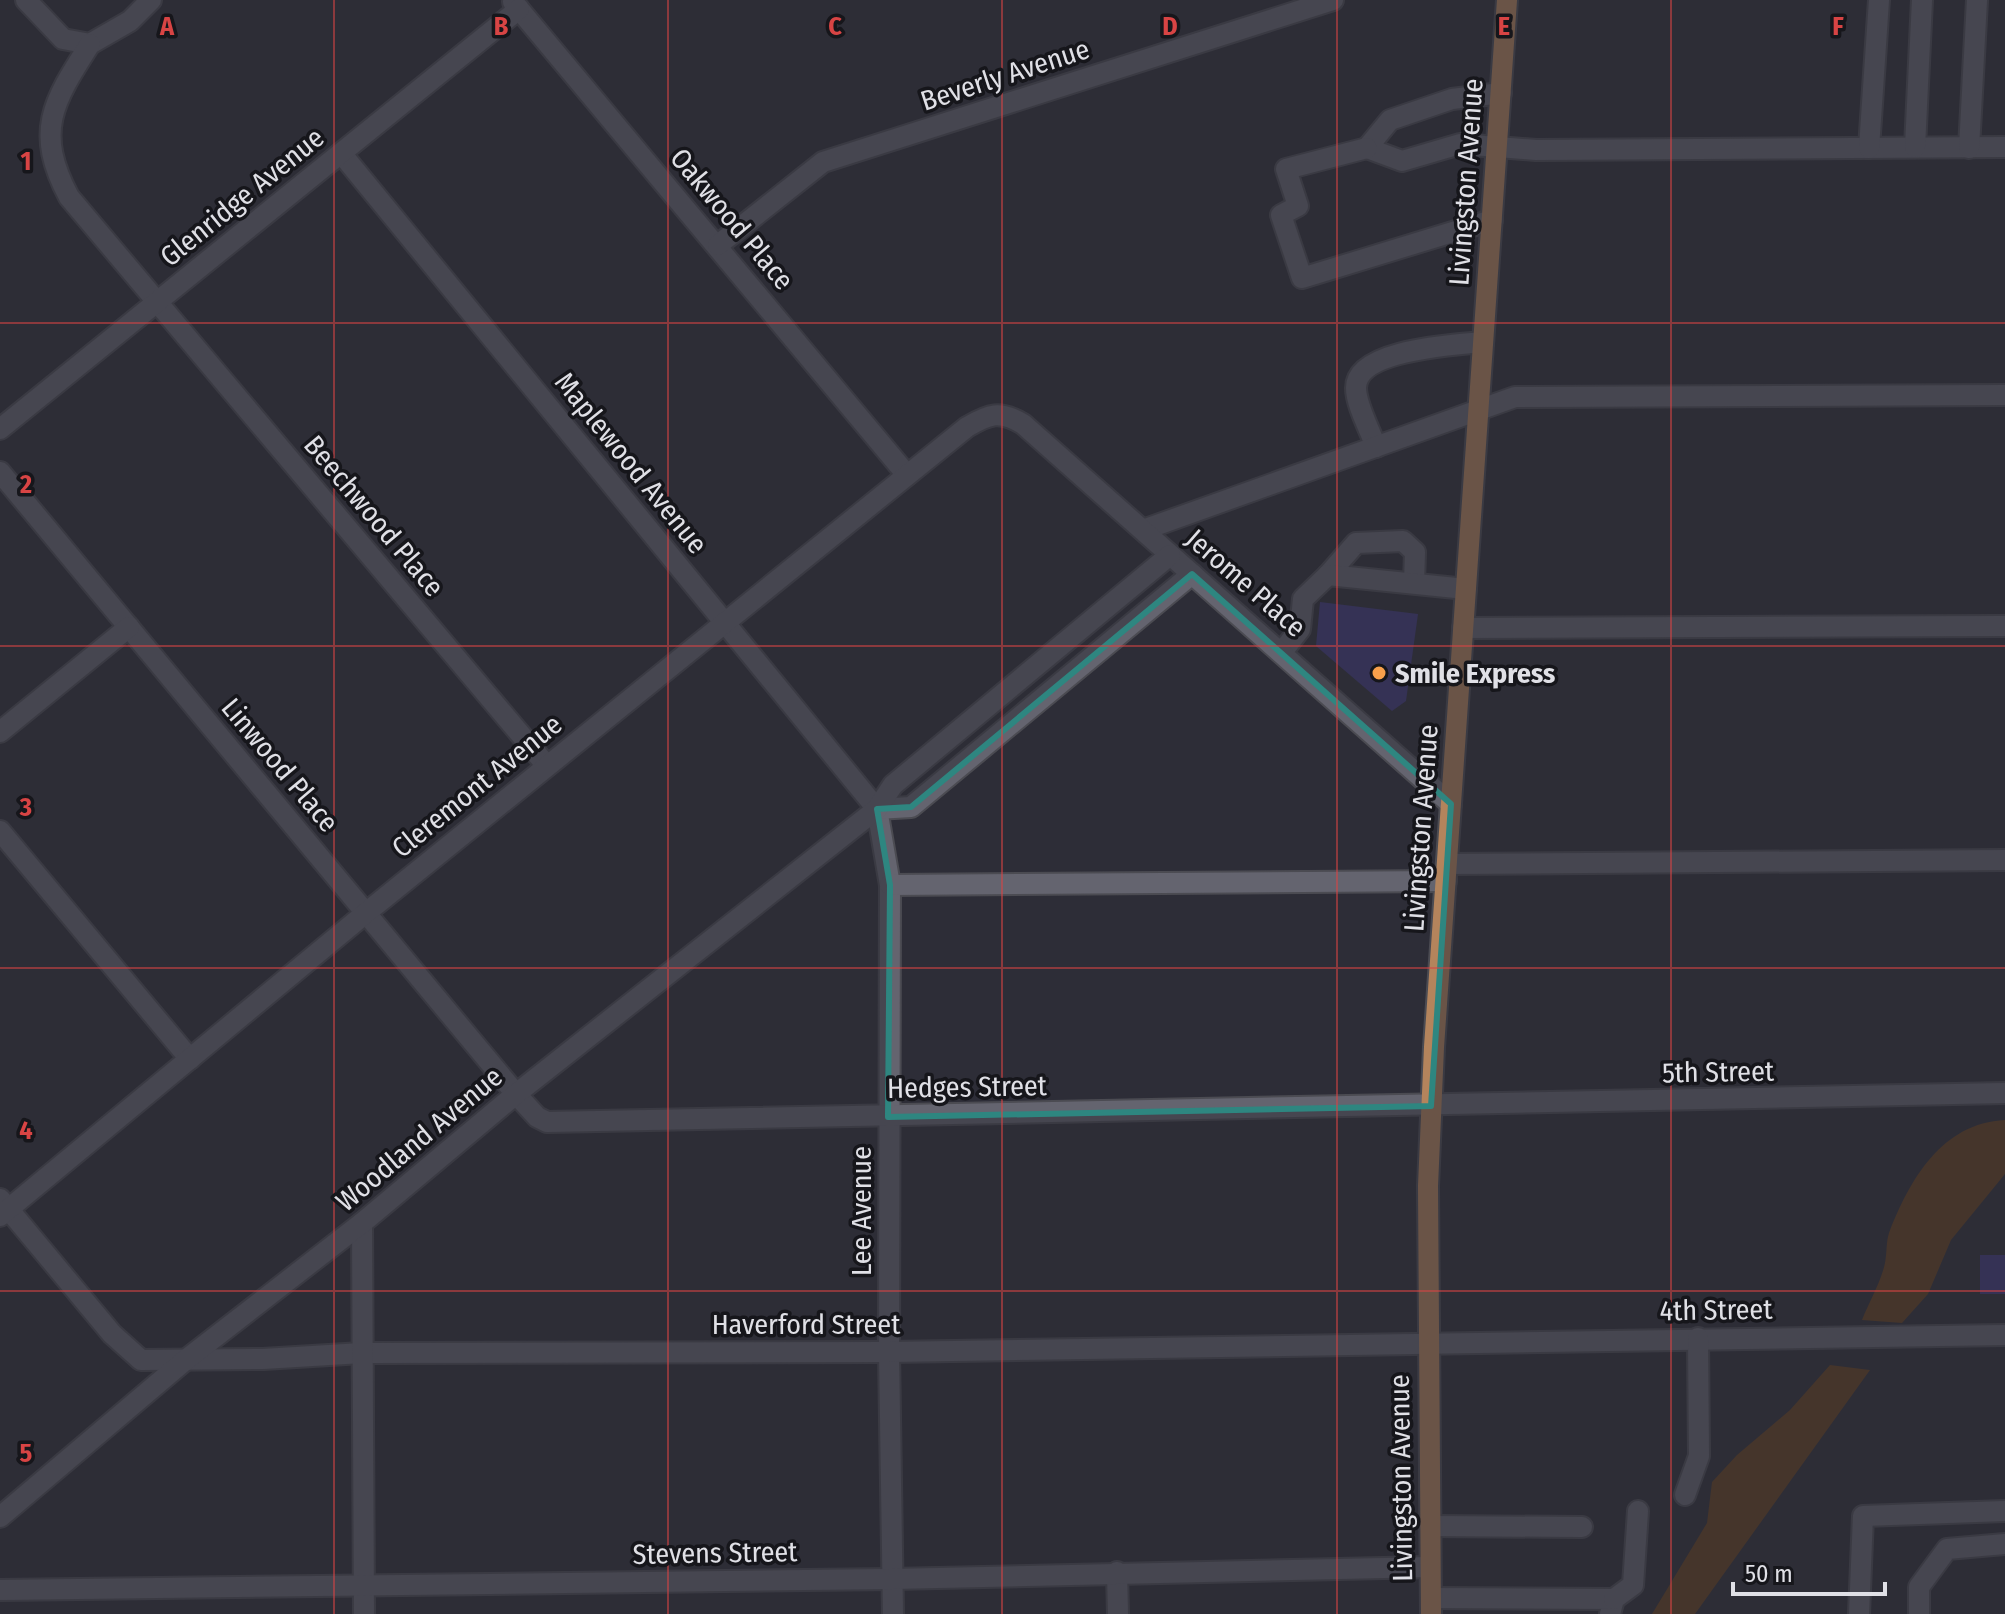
<svg xmlns="http://www.w3.org/2000/svg" width="2005" height="1614" font-family="'Fira Sans Condensed',sans-serif">
	<style>
		.green { fill: #623f1e }
		.building { fill: #3e387a }
		.lines { fill: none; stroke-linecap: round; stroke-linejoin: round }
		.minor-casing { stroke: #4b4b52; stroke-width: 24 }
		.major-casing { stroke: #4b4b52; stroke-width: 24 }
		.minor { stroke: #64646f; stroke-width: 20 }
		.major { stroke: #b4845c; stroke-width: 20 }
		.marked { fill: none; stroke: #2e8680; stroke-width: 6; stroke-linejoin: round }
		.grid { fill: none; stroke: #d84444; stroke-width: 2; stroke-opacity: 0.55 }
		.poi-dot { fill: #f8a04b; stroke: #16161b; stroke-width: 3 }
		.labels { text-anchor: middle; dominant-baseline: central; stroke-width: 7; stroke-linejoin: round; paint-order: stroke }
		.street-label { font-size: 28px; fill: #e0e0e6; stroke: #16161b }
		.poi-label { font-size: 28px; font-weight: bold; fill: #e0e0e6; stroke: #16161b; text-anchor: start }
		.grid-label { font-size: 26px; text-anchor: middle; font-weight: bold; fill: #d84444; stroke: #16161b; stroke-width: 7; stroke-linejoin: round; paint-order: stroke }
	</style>
	<rect width="100%" height="100%" fill="#2d2d37"/>
	<g class="green">
		<path d="M2005 1120V1174L1951 1240 1928 1294 1902 1323 1862 1320C1869 1302 1881 1282 1885 1263 1887 1253 1886 1242 1889 1233 1910 1179 1942 1123 2005 1120Z"/>
		<path d="M1830 1365 1870 1370 1695 1614H1652L1707 1523 1712 1482 1737 1455 1790 1410Z"/>
	</g>
	<g class="building">
		<path d="M1320 602 1418 614 1406 701 1392 711 1316 646Z"/>
		<rect x="1980" y="1255" width="25" height="39"/>
	</g>
	<g class="lines">
		<g class="minor-casing">
			<g id="minor">
				<path d="M26 0 63 39 90 44 130 21 151 0"/>
				<path d="M513 2 907 475"/>
				<path d="M90 44C53 102 34 131 69 197L547 766"/>
				<path d="M1501 93 1452 99 1390 120 1367 148 1402 161 1460 144 1536 150 2005 147"/>
				<path d="M1915 147 1922 0"/>
				<path d="M1367 148 1286 169 1298 206 1281 215 1302 278 1492 220"/>
				<path d="M1869 148 1879 0"/>
				<path d="M1969 148 1977 0"/>
				<path d="M341 153 877 809 890 885 889 1352 893 1614"/>
				<path d="M718 245 823 162 1333 0"/>
				<path d="M0 429 519 9"/>
				<path d="M1376 447C1370 430 1356 405 1356 388 1356 349 1455 345 1483 342"/>
				<path d="M0 472 516 1094 537 1117 547 1122 2005 1093"/>
				<path d="M1143 530 1515 397 2005 395"/>
				<path d="M1328 575 1356 543 1403 541 1415 552 1414 583"/>
				<path d="M1463 628 2005 626"/>
				<path d="M1282 652 1300 629 1303 599 1328 575 1466 589"/>
				<path d="M0 732 129 627"/>
				<path d="M877 809 911 807 1192 574"/>
				<path d="M0 831 190 1059"/>
				<path d="M1447 864 2005 860"/>
				<path d="M890 885 1446 881"/>
				<path d="M0 1199 112 1334 141 1360 263 1359 362 1353 889 1352 2005 1335"/>
				<path d="M0 1216 367 912 967 427C989 414 1000 410 1023 424L1451 804"/>
				<path d="M362 1223 364 1614"/>
				<path d="M1685 1495 1699 1456 1698 1338"/>
				<path d="M0 1517 183 1362 362 1223 516 1094 877 809 893 785 1170 555"/>
				<path d="M1430 1526 1582 1527"/>
				<path d="M1117 1572 1118 1614"/>
				<path d="M0 1590 892 1579 1430 1567"/>
				<path d="M1431 1598 1614 1599 1610 1614"/>
				<path d="M1614 1599 1633 1585 1638 1511"/>
				<path d="M1859 1614 1863 1516 2005 1511"/>
				<path d="M1919 1614V1587L1947 1549 2005 1544"/>
			</g>
		</g>
		<g class="major-casing">
			<path id="major" d="M1431 1614 1428 1186 1434 1047 1507 0"/>
		</g>
		<use href="#minor" class="minor"/>
		<use href="#major" class="major"/>
	</g>
	<path d="M0 0H2005V1614H0ZM1192 574 1451 804 1431 1106 888 1117 890 885 877 809 911 807Z" fill="#2d2d37" fill-opacity=".55" fill-rule="evenodd"/>
	<path class="marked" d="M1192 574 1451 804 1431 1106 888 1117 890 885 877 809 911 807Z"/>
	<path class="grid" d="M334 0V1614M668 0V1614M1002 0V1614M1337 0V1614M1671 0V1614M0 323H2005M0 646H2005M0 968H2005M0 1291H2005"/>
	<circle class="poi-dot" cx="1379" cy="673" r="8"/>
	<g class="labels">
		<g class="street-label">
			<text transform="translate(1005 75) rotate(-18)">Beverly Avenue</text>
			<text transform="translate(1466 182) rotate(-86)">Livingston Avenue</text>
			<text transform="translate(242 197) rotate(-39)">Glenridge Avenue</text>
			<text transform="translate(732 219) rotate(50)">Oakwood Place</text>
			<text transform="translate(631 463) rotate(51)">Maplewood Avenue</text>
			<text transform="translate(374 516) rotate(50)">Beechwood Place</text>
			<text transform="translate(1246 583) rotate(41)">Jerome Place</text>
			<text transform="translate(280 765) rotate(50)">Linwood Place</text>
			<text transform="translate(477 786) rotate(-39)">Cleremont Avenue</text>
			<text transform="translate(1421 828) rotate(-86)">Livingston Avenue</text>
			<text transform="translate(1718 1072) rotate(-1)">5th Street</text>
			<text transform="translate(967 1087) rotate(-1)">Hedges Street</text>
			<text transform="translate(419 1139) rotate(-40)">Woodland Avenue</text>
			<text transform="translate(861 1211) rotate(-90)">Lee Avenue</text>
			<text transform="translate(1716 1310) rotate(-1)">4th Street</text>
			<text x="806" y="1324">Haverford Street</text>
			<text transform="translate(1401 1478) rotate(-91)">Livingston Avenue</text>
			<text transform="translate(715 1553) rotate(-1)">Stevens Street</text>
		</g>
		<g class="poi-label">
			<text x="1395" y="673">Smile Express</text>
		</g>
	</g>
	<g class="grid-label">
		<text x="167" y="35">A</text>
		<text x="501" y="35">B</text>
		<text x="835" y="35">C</text>
		<text x="1170" y="35">D</text>
		<text x="1504" y="35">E</text>
		<text x="1838" y="35">F</text>
		<text x="26" y="170">1</text>
		<text x="26" y="493">2</text>
		<text x="26" y="816">3</text>
		<text x="26" y="1139">4</text>
		<text x="26" y="1462">5</text>
	</g>
	<path d="M1733 1582v12h152v-12" fill="none" stroke="#e0e0e6" stroke-width="4"/>
	<text x="1745" y="1582" font-size="24" fill="#e0e0e6" stroke="#16161b" stroke-width="6" paint-order="stroke">50 m</text>
</svg>
